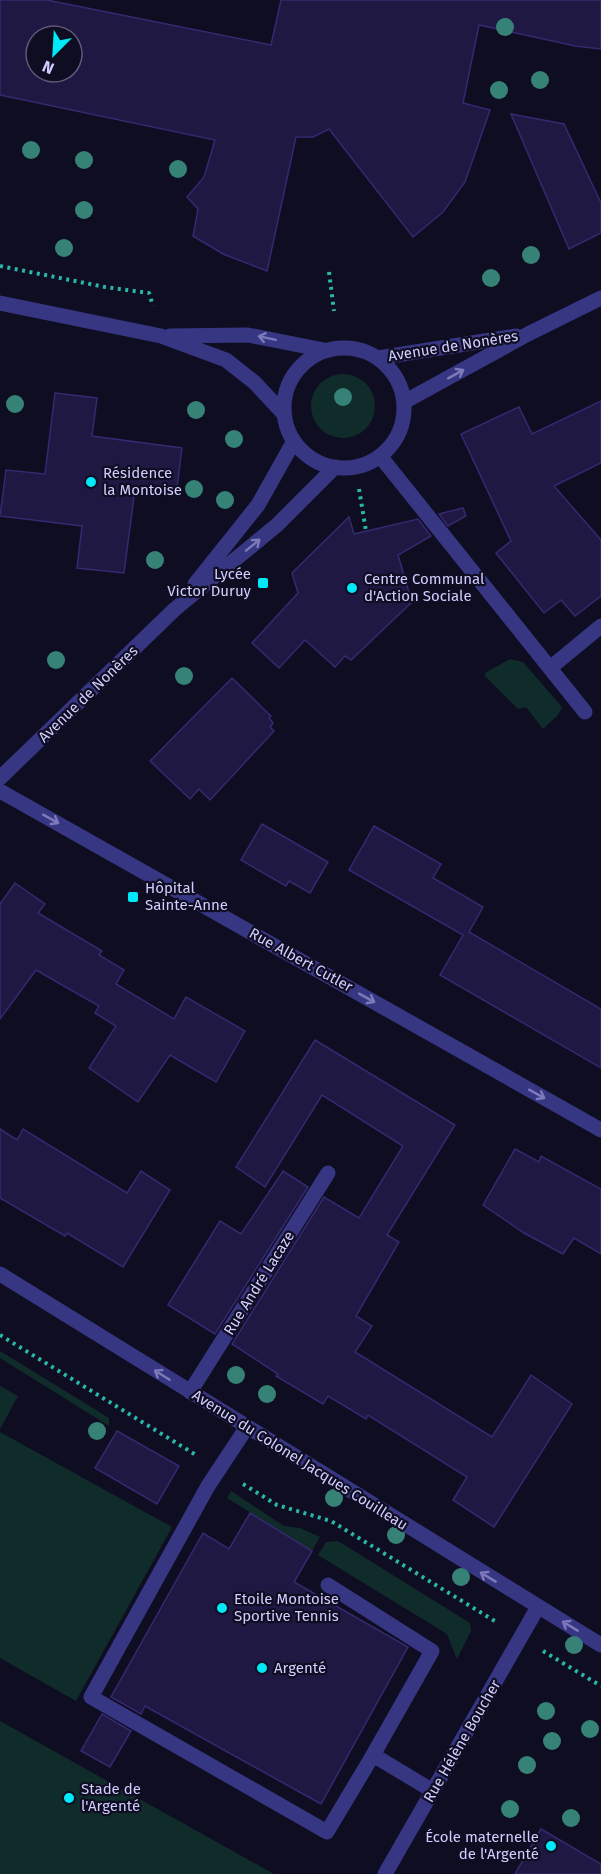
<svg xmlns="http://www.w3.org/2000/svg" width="601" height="1874" font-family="'Fira Sans',sans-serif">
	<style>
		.green { fill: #0f2c2a }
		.building { fill: #1f1843; stroke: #352970; stroke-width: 1.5; fill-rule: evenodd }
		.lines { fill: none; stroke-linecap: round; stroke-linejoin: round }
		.path { stroke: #2ab6a8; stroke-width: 4; stroke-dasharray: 3 4.5; stroke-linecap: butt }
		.service { stroke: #363682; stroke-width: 15 }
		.minor { stroke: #363682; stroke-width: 15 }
		.tree { fill: #368276 }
		.oneway { stroke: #7c7aba }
		.poi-dot { fill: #00e9f8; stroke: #0f0d22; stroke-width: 2 }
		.labels { text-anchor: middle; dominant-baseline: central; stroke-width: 4.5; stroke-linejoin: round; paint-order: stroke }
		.street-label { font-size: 15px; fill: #d1cdff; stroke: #0f0d22 }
		.poi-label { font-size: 15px; fill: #d1cdff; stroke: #0f0d22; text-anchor: start }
	</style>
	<rect width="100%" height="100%" fill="#0f0d22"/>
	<g class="green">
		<circle cx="343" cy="406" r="32"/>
		<path d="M510 659 523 662 562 707 558 715 543 729 526 707 518 709 485 676V673Z"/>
		<path d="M0 1351 109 1418V1426L0 1358Z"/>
		<path d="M0 1386 18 1396 0 1429Z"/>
		<path d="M0 1432 172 1527 76 1701 0 1658Z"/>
		<path d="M231 1491 284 1526 300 1528 320 1537 312 1551 227 1498Z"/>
		<path d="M338 1541 470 1623 471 1631 457 1659 447 1634 318 1555 326 1542Z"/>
		<path d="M0 1721 274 1874H0Z"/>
	</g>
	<g class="building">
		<path d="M0 0H47L271 45 281 0H601V49L575 46 479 25 463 103 490 110 465 182 443 212 413 237 329 129 313 137H296L267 271 223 254 193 236 198 209 187 197 204 177 215 140 0 95ZM36 36H72V72H36Z"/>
		<path d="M511 114 564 124 601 203V233L569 249Z"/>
		<path d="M55 393 97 398 92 436 182 448 176 495 135 489 124 573 77 568 82 526 0 516 6 470 45 474Z"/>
		<path d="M601 401V463L554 486 601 540V596L575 616 561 600 544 613 496 553 511 541 461 434 519 407 532 434Z"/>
		<path d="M463 508 466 516 448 526 439 514Z"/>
		<path d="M349 517 354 534 418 519 431 536 398 555 412 602 351 660 345 656 335 667 305 640 279 668 252 643 298 593 292 573Z"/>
		<path d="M232 678 271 716 269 718 273 723 270 727 274 731 210 800 199 789 190 799 150 761Z"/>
		<path d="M262 824 328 862 310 893 289 881 286 886 241 860Z"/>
		<path d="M374 826 441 864 433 878 483 907 469 932 601 1009V1068L440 975 463 935 349 870Z"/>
		<path d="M15 883 45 904 38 913 102 951 99 955 124 970 116 984 174 1019 186 997 245 1031 216 1082 170 1055 138 1102 89 1068 116 1026 95 1013 99 1006 36 970 0 1019V904Z"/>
		<path d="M315 1040 455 1125 387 1235 399 1242 356 1316 372 1326 355 1352 492 1437 531 1375 572 1404 494 1527 453 1500 467 1477 368 1415 366 1419 328 1396 323 1404 276 1376 278 1374 232 1344 324 1197 359 1218 403 1146 322 1095 265 1187 236 1167Z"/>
		<path d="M0 1129 17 1140 23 1129 127 1193 141 1171 170 1190 123 1267 67 1233 65 1236 0 1198Z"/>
		<path d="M515 1149 539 1162 541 1156 601 1189V1254L574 1238 563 1254 524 1233 483 1205Z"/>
		<path d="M283 1171 308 1187 215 1334 168 1305 220 1221 241 1234Z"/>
		<path d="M117 1431 179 1466 157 1504 95 1468Z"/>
		<path d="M250 1513 312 1551 294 1582 408 1647 321 1804 145 1706 141 1714 111 1697 203 1533 229 1549Z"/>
		<path d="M102 1714 131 1731 110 1767 81 1751Z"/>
		<path d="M541 1829 601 1864V1874H515Z"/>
	</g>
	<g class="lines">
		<g class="path">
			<path d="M0 266 105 287 149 293 153 306"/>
			<path d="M329 272 334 311"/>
			<path d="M359 489 366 531"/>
			<path d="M0 1335 196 1455"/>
			<path d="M243 1484 277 1505 331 1521 498 1623"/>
			<path d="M543 1651 601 1686"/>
		</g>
		<g class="service">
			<path d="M190 1392 328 1173"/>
			<path d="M247 1427 208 1486 91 1697 327 1832 373 1755 433 1791"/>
			<path d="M328 1585 432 1651 373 1755"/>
		</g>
		<g class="minor">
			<path d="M0 303 161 336 226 360 254 382 284 414"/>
			<path d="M170 336 248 335 324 350"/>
			<circle cx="344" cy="408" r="60"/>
			<path d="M378 358 516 336"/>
			<path d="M404 402 528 334 601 298"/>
			<path d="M380 456 585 712"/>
			<path d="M195 584 258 505 294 441"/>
			<path d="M550 668 601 626"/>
			<path d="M0 778 175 609 277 525 335 467"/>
			<path d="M0 791 601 1130"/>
			<path d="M0 1274 601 1645"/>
			<path d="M385 1874 538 1607"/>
		</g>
	</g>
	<g class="tree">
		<circle cx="505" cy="27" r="9"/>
		<circle cx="540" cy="80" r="9"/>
		<circle cx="499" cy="90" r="9"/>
		<circle cx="31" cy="150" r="9"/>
		<circle cx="84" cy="160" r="9"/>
		<circle cx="178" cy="169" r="9"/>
		<circle cx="84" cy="210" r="9"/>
		<circle cx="64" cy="248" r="9"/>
		<circle cx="531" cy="255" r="9"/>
		<circle cx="491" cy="278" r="9"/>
		<circle cx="343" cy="397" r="9"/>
		<circle cx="15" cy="404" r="9"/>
		<circle cx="196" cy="410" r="9"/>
		<circle cx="234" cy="439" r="9"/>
		<circle cx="194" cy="489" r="9"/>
		<circle cx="225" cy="500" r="9"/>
		<circle cx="155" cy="560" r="9"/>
		<circle cx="56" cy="660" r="9"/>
		<circle cx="184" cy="676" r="9"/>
		<circle cx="236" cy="1375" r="9"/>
		<circle cx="267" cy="1394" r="9"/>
		<circle cx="97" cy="1431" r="9"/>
		<circle cx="334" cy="1498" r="9"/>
		<circle cx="396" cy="1535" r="9"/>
		<circle cx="461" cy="1577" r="9"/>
		<circle cx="574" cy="1645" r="9"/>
		<circle cx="546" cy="1711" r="9"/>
		<circle cx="590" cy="1729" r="9"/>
		<circle cx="552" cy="1741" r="9"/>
		<circle cx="527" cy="1765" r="9"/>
		<circle cx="510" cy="1809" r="9"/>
		<circle cx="571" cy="1818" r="9"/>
	</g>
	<defs><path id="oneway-shaft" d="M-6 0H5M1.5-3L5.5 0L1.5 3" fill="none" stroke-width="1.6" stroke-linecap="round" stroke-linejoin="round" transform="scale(1.5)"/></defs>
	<g class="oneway">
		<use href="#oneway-shaft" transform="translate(267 338) rotate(-168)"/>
		<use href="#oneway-shaft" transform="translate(456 374) rotate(-29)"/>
		<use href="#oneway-shaft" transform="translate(253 545) rotate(-39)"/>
		<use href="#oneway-shaft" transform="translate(51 819) rotate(29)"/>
		<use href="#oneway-shaft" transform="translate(367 998) rotate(29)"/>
		<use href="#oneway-shaft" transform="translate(537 1094) rotate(29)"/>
		<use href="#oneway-shaft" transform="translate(162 1375) rotate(-148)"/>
		<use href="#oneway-shaft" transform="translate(488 1577) rotate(-149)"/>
		<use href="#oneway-shaft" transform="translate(570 1626) rotate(-149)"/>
	</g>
	<g class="poi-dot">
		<circle cx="91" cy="482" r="6"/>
		<rect x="257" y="577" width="12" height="12" rx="3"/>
		<circle cx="352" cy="588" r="6"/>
		<rect x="127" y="891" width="12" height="12" rx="3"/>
		<circle cx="222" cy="1608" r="6"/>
		<circle cx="262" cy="1668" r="6"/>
		<circle cx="69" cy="1798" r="6"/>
		<circle cx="551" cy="1846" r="6"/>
	</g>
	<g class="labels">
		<g class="street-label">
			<text transform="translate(453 346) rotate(-9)">Avenue de Nonères</text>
			<text transform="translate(88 694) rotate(-44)">Avenue de Nonères</text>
			<text transform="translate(301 960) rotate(29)">Rue Albert Cutler</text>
			<text transform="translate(259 1283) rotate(-58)">Rue André Lacaze</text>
			<text transform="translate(300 1460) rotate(32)">Avenue du Colonel Jacques Couilleau</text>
			<text transform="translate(462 1741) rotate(-60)">Rue Hélène Boucher</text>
		</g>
		<g class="poi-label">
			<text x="103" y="473">Résidence<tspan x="103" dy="17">la Montoise</tspan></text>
			<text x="251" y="574" text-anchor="end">Lycée<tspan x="251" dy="17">Victor Duruy</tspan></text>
			<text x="364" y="579">Centre Communal<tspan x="364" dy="17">d'Action Sociale</tspan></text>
			<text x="145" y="888">Hôpital<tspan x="145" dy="17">Sainte-Anne</tspan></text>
			<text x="234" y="1599">Etoile Montoise<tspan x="234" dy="17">Sportive Tennis</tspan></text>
			<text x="274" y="1668">Argenté</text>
			<text x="81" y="1789">Stade de<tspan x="81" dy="17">l'Argenté</tspan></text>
			<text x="539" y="1837" text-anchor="end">École maternelle<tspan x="539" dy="17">de l'Argenté</tspan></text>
		</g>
	</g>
	<g transform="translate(54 54) rotate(204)"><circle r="28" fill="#0f0d22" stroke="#5d5a7a" stroke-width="1.5"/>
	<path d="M0-4.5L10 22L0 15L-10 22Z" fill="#00e9f8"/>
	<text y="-9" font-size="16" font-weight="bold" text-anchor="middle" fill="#d1cdff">N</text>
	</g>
</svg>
